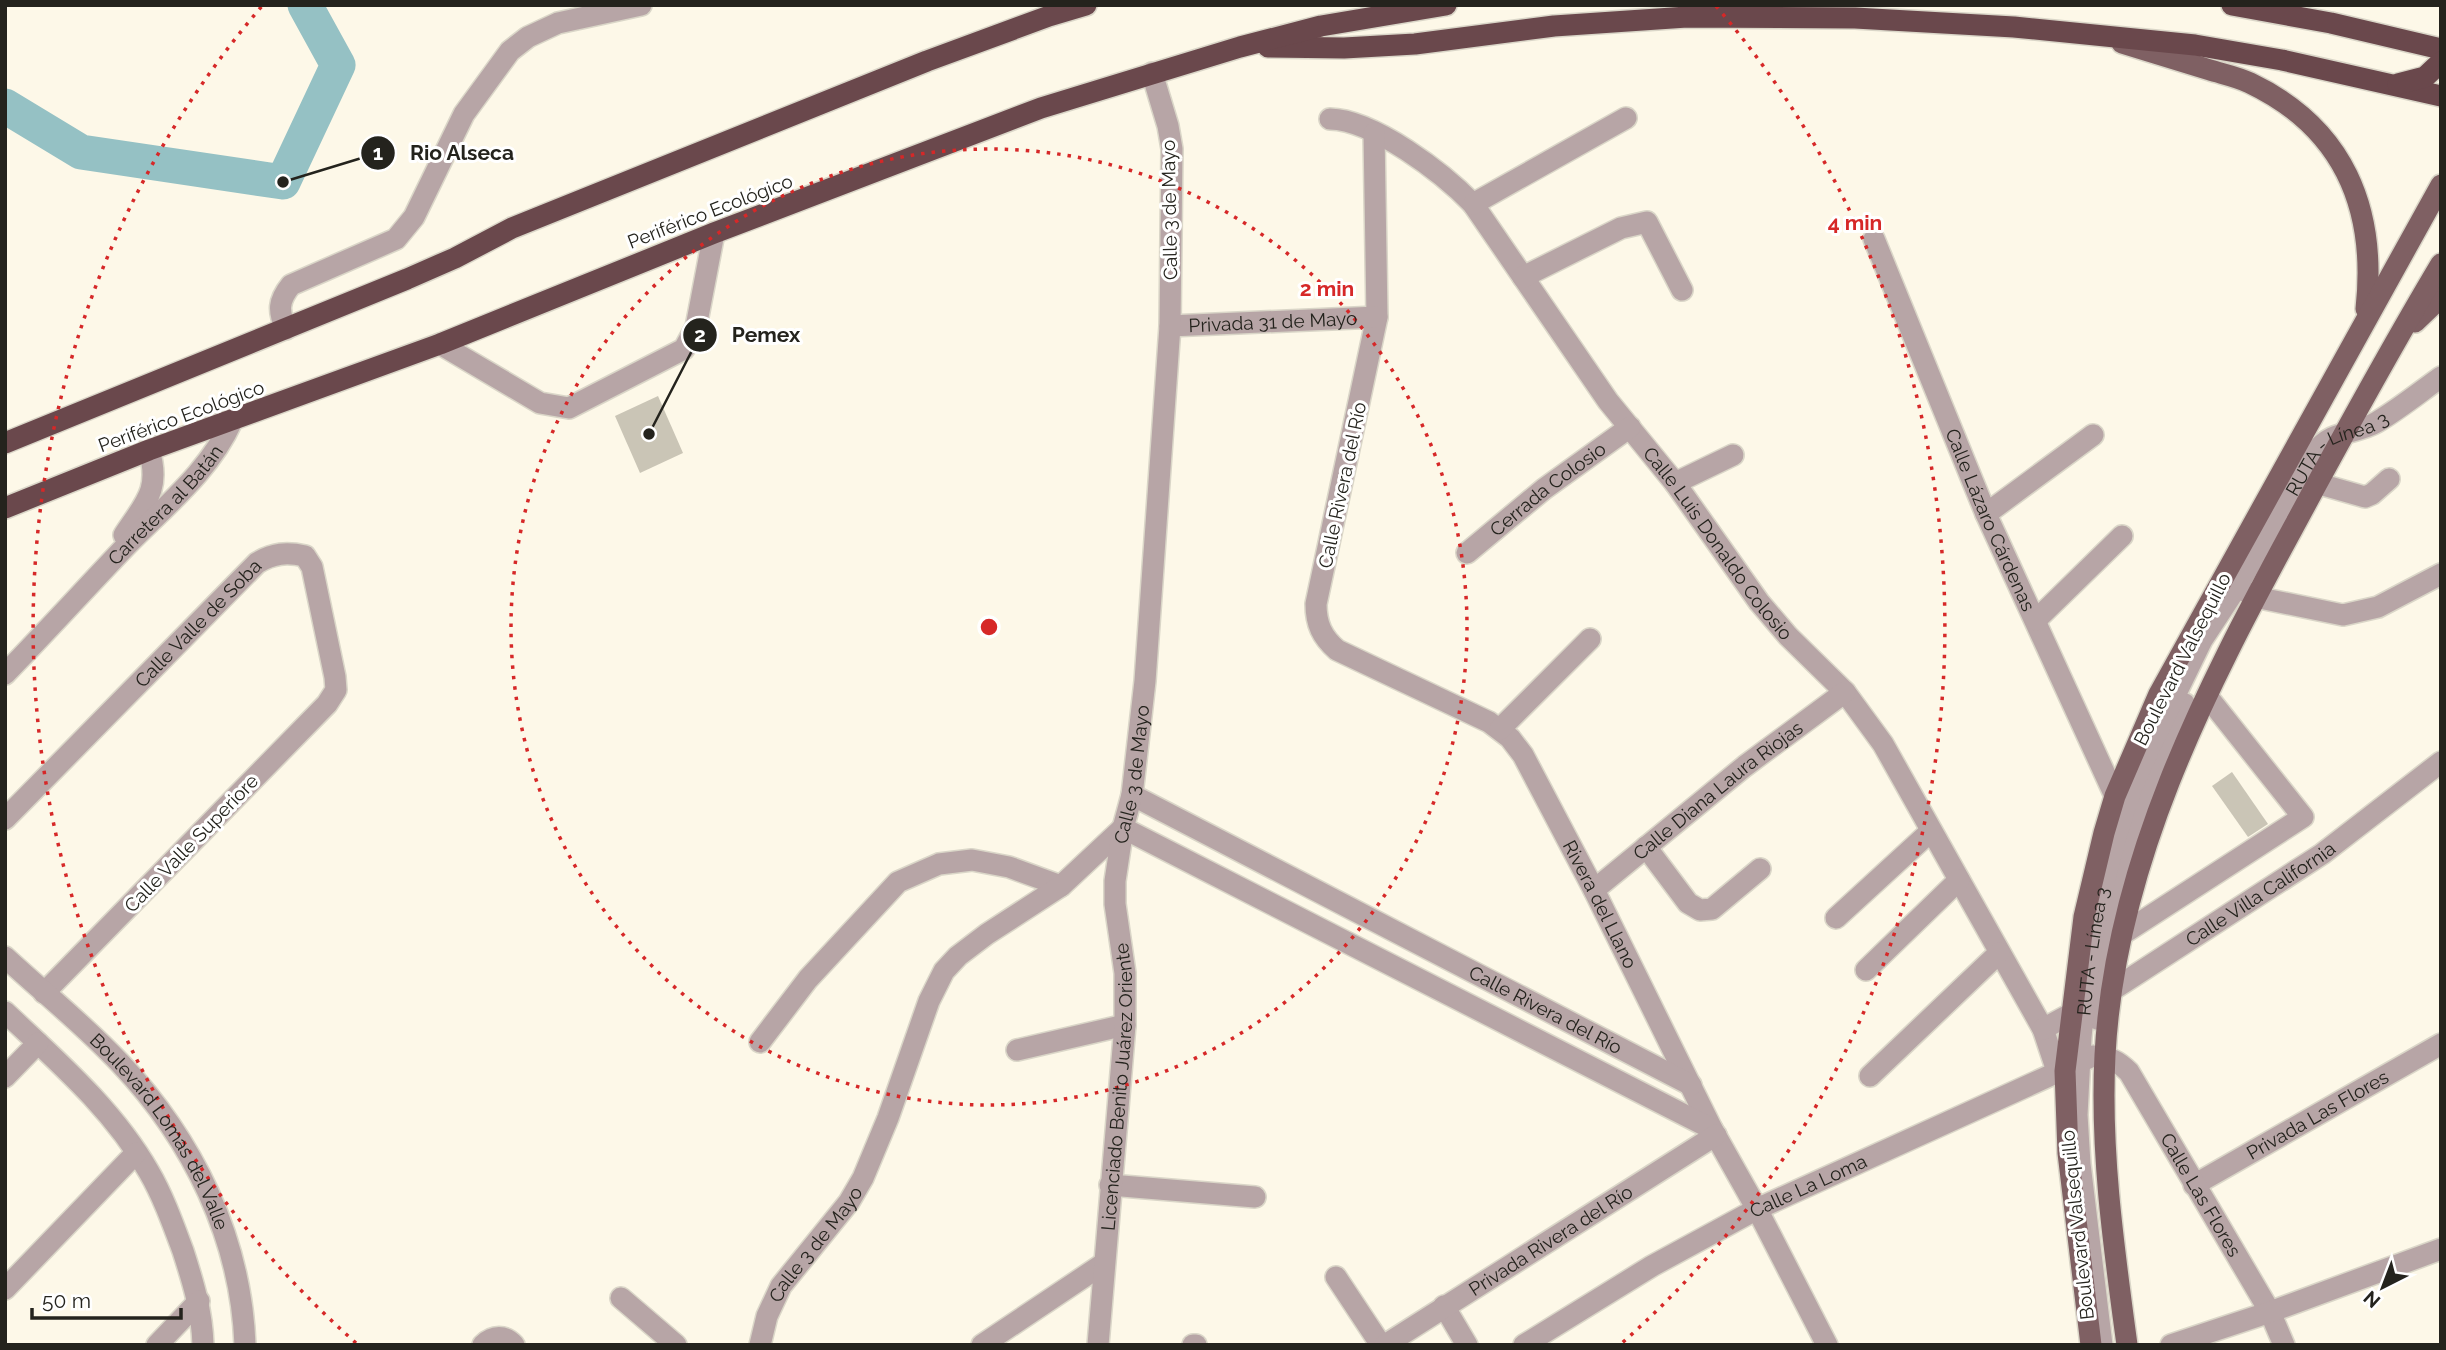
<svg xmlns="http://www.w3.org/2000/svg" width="2446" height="1350" font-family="Raleway,sans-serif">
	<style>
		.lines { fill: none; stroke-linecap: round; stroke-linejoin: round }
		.river { stroke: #95c1c4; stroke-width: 35 }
		.building { fill: #cac5b6 }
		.minor-casing { stroke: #dad6c8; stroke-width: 24 }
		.major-casing { stroke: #dad6c8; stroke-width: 24 }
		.highway-casing { stroke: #dad6c8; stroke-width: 24 }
		.minor { stroke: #b7a5a6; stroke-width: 21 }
		.major { stroke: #7f6063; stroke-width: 21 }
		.highway { stroke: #6a484c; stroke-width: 21 }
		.ring { fill: none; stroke: #d62828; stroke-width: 3.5; stroke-dasharray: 3.5 7 }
		.labels { text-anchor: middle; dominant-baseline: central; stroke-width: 6; stroke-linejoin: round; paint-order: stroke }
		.street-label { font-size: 19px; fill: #24231d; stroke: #fff }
		.centre { fill: #d62828; stroke: #fff; stroke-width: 3.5 }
		.ring-label { font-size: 21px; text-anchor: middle; font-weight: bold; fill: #d62828; stroke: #fff; stroke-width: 6; stroke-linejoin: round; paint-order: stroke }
		.leader { fill: none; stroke: #24231d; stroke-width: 2.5 }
		.callout-dot { fill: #24231d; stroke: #fff; stroke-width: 2.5 }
		.mark-label { font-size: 21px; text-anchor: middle; font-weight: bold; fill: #fff }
		.callout-label { font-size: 21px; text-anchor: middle; font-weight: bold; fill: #24231d; stroke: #fff; stroke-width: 6; stroke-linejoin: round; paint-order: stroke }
	</style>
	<rect width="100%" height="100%" fill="#fdf8e8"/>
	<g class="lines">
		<path class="river" d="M5 106 81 152 283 182 338 65 305 5"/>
	</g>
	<g class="building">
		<path d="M658 396 683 453 640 473 615 416Z"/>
		<path d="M2232 772 2268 824 2248 837 2212 786Z"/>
	</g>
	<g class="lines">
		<g class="minor-casing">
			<g id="minor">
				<path id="s1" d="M1330 119C1374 120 1443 173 1473 204L1608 401 1675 483 1759 602 1788 636 1845 692 1883 744 2043 1029 2058 1074"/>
				<path id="s2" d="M1374 133 1377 317 1316 604C1316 624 1322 637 1337 650L1489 722 1510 738 1523 755 1594 890 1712 1129 1757 1209 1827 1345"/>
				<path d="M1473 204 1626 118"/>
				<path id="s3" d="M1874 239 1986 514 2115 796"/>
				<path d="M1523 277 1621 228 1647 222 1682 290"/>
				<path id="s4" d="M1170 326 1377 317"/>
				<path d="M286 329C278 311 278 301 291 285L396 239 414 217 464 114 510 51 528 37 558 23 641 5"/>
				<path d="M440 344 540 403 569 408 684 349 696 327 714 233"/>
				<path d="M1675 483 1733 455"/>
				<path d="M2316 483 2365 497 2372 494 2389 479"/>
				<path d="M1986 514 2093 435"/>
				<path d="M124 535C145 503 161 490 149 450"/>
				<path id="s5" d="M1467 553 1544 489 1630 427"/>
				<path d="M2243 590 2255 597 2343 615 2378 607 2441 574"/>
				<path d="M2036 620 2122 536"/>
				<path id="s6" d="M5 674C46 632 86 588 126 546 165 506 209 472 232 421"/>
				<path d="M1500 729 1590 639"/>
				<path id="s7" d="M1132 795 1691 1085"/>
				<path id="s8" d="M5 819 257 563C273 553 287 552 305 556L312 567 335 677 336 690 327 704 44 993"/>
				<path d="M1123 828 1712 1129"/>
				<path d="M1646 847 1688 903 1700 910 1712 909 1760 869"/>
				<path id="s9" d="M1594 890 1745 766 1845 692"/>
				<path d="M1836 918 1931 831"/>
				<path d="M2121 935 2303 817 2207 696"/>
				<path id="s10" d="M5 957C43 992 84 1025 120 1063 193 1140 241 1238 245 1345"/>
				<path d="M1866 970 1959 880"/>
				<path d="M5 1012C57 1061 113 1109 149 1172 163 1196 173 1224 183 1251 193 1282 202 1311 203 1345"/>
				<path d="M2097 1019 2108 933 2117 894 2147 798 2185 704"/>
				<path id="s11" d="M2043 1029 2100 998 2322 854 2441 762"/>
				<path d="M760 1042 808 979 898 882 939 864 972 860 1009 867 1061 886"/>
				<path d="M1017 1050 1125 1025"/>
				<path d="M1870 1076 1999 953"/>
				<path d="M5 1077 38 1043"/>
				<path d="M1110 1185 1255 1197"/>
				<path id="s12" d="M2194 1185 2441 1044"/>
				<path d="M1336 1277 1381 1345"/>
				<path d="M5 1289 136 1153"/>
				<path d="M621 1298 676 1345"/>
				<path d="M1444 1306 1467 1345"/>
				<path d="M157 1345 199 1301"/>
				<path d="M483 1345C493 1335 505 1335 514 1345"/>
				<path id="s13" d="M760 1345 767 1316 781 1286 849 1202 863 1178 888 1118 929 1001 944 971 958 956 987 934 1061 886 1123 828"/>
				<path d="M982 1345 1103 1264"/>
				<path id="s14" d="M1098 1345 1125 1025V973L1115 904V881L1123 828 1132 795 1145 681 1170 326 1172 149 1168 126 1152 73"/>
				<path d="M1193 1345H1196"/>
				<path id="s15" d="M1385 1345 1716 1135"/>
				<path id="s16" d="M1524 1345 1652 1266 1757 1209 2093 1056C2108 1056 2118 1061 2129 1072L2270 1312 2284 1345"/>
				<path id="s17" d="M2102 1345 2080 1164 2077 1115 2081 1037 2088 969 2098 906 2116 836 2132 787 2150 747 2202 640 2237 587 2314 453C2332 429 2355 435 2377 422 2399 409 2420 392 2441 377"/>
				<path d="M2171 1345 2270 1312 2441 1249"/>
			</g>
		</g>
		<g class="major-casing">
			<g id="major">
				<path d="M2122 43C2151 52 2180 61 2210 70 2223 74 2238 77 2250 83 2344 128 2377 209 2366 309"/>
				<path d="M2415 322 2441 297"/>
				<path d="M2091 1345 2068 1153 2065 1071 2084 917 2104 833 2115 796 2159 694 2441 185"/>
				<path d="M2127 1345C2114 1249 2100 1151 2105 1055 2115 865 2204 692 2293 528 2341 439 2389 351 2441 264"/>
			</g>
		</g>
		<g class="highway-casing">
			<g id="highway">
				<path d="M2232 5 2331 23 2441 49"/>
				<path d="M1268 47 1344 48 1415 44 1554 26 1687 17 1855 18 2014 27 2195 45 2282 60 2441 96"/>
				<path d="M2398 84 2425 77 2441 62"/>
				<path d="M5 443 407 279 455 258 512 228 927 61 1049 16 1086 5"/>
				<path d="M5 508 149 450 440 344 714 233 1041 108 1240 47 1321 26 1446 5"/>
			</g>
		</g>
		<use href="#minor" class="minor"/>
		<use href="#major" class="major"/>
		<use href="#highway" class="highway"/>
	</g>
	<g class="ring">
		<circle cx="989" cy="627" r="478"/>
		<path d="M356 1343A956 956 0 0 1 262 6M1716 6A956 956 0 0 1 1622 1343"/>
	</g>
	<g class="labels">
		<g class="street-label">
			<text transform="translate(1169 210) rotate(-91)">Calle 3 de Mayo</text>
			<text transform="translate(710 211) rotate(-21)">Periférico Ecológico</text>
			<text stroke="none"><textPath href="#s4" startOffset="103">Privada 31 de Mayo</textPath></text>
			<text transform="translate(181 416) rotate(-20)">Periférico Ecológico</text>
			<text stroke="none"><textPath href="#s17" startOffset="964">RUTA - Línea 3</textPath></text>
			<text transform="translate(1342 485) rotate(-78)">Calle Rivera del Río</text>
			<text stroke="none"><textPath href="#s5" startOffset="103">Cerrada Colosio</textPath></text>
			<text stroke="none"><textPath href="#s6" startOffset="233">Carretera al Batán</textPath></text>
			<text stroke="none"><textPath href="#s3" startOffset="304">Calle Lázaro Cárdenas</textPath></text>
			<text stroke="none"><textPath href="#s1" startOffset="588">Calle Luis Donaldo Colosio</textPath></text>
			<text stroke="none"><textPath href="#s8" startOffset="275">Calle Valle de Soba</textPath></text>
			<text transform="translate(2182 659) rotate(-63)">Boulevard Valsequillo</text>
			<text stroke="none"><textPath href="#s14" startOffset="574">Calle 3 de Mayo</textPath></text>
			<text stroke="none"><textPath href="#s9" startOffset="159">Calle Diana Laura Riojas</textPath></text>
			<text transform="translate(191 843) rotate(-46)">Calle Valle Superiore</text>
			<text stroke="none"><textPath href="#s11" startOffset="256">Calle Villa California</textPath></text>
			<text stroke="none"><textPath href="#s2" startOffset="914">Rivera del Llano</textPath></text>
			<text stroke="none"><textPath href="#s17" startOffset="396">RUTA - Línea 3</textPath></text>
			<text stroke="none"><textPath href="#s7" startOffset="466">Calle Rivera del Río</textPath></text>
			<text stroke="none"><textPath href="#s14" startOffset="259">Licenciado Benito Juárez Oriente</textPath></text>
			<text stroke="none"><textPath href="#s12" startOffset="142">Privada Las Flores</textPath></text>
			<text stroke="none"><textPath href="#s10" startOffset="236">Boulevard Lomas del Valle</textPath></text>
			<text stroke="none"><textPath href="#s16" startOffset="326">Calle La Loma</textPath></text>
			<text stroke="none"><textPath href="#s16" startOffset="822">Calle Las Flores</textPath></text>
			<text transform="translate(2077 1225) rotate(-96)">Boulevard Valsequillo</text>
			<text stroke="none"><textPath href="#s15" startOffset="196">Privada Rivera del Río</textPath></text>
			<text stroke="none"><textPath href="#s13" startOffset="117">Calle 3 de Mayo</textPath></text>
		</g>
	</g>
	<circle cx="989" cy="627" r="10" class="centre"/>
	<g class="ring-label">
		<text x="1855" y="230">4 min</text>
		<text x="1327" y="296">2 min</text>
	</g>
	<path class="leader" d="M283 182L378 153M649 434L700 335"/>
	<g class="callout-dot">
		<circle cx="283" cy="182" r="7"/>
		<circle cx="649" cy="434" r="7"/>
		<circle cx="378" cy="153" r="18"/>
		<circle cx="700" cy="335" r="18"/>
	</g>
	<g class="mark-label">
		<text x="378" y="160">1</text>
		<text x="700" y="342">2</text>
	</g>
	<g class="callout-label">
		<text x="462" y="160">Rio Alseca</text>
		<text x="766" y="342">Pemex</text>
	</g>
	<rect width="2446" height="1350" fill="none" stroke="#24231d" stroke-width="14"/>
	<g transform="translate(2383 1287) rotate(222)" stroke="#ffffff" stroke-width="5" paint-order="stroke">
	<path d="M0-5L12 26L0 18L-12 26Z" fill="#24231d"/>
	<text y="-10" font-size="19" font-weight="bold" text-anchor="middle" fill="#24231d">N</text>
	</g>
	<path d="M32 1308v10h149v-10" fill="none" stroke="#24231d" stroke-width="3.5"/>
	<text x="42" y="1308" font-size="21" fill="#24231d" stroke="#ffffff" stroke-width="5" paint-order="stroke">50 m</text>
</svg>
